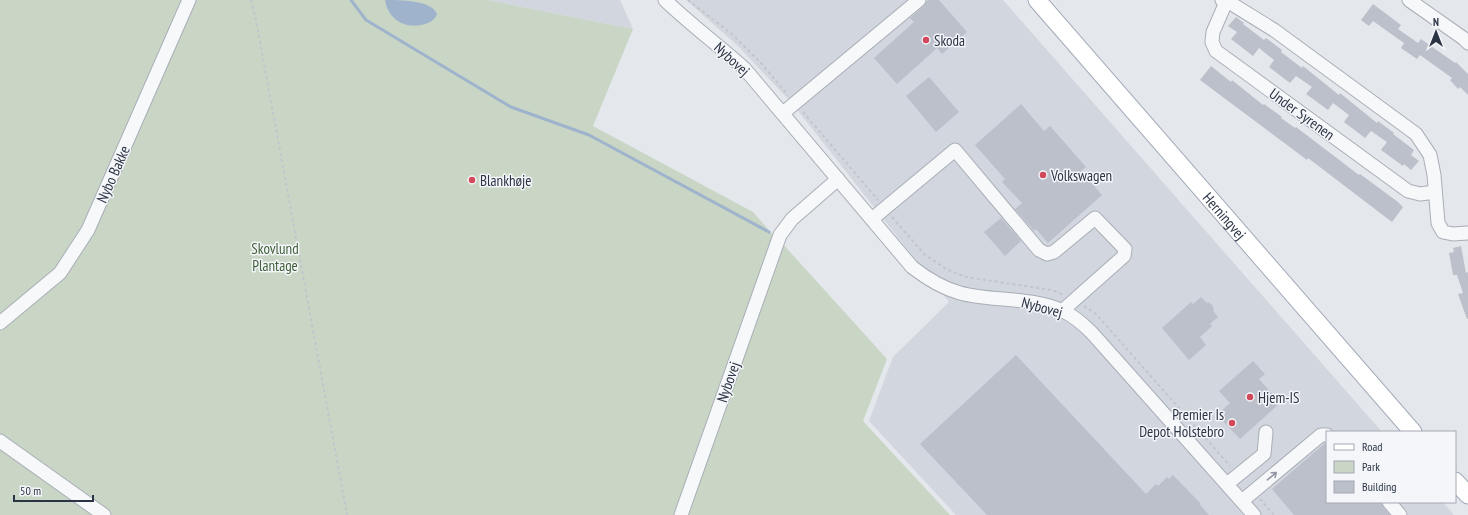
<svg xmlns="http://www.w3.org/2000/svg" width="1468" height="515" font-family="'PT Sans Narrow',sans-serif">
	<style>
		.built { fill: #d2d6de }
		.green { fill: #c9d6c5 }
		.water { fill: #9fb4cc }
		.lines { fill: none; stroke-linecap: round; stroke-linejoin: round }
		.stream { stroke: #9fb4cc; stroke-width: 3 }
		.building { fill: #bbc0ca }
		.minor-casing { stroke: #a9aeb7; stroke-width: 15 }
		.major-casing { stroke: #a3abb8; stroke-width: 19 }
		.path { stroke: #c2c5cb; stroke-width: 2; stroke-dasharray: 3 3; stroke-linecap: butt }
		.minor { stroke: #f7f8fa; stroke-width: 13 }
		.major { stroke: #fff; stroke-width: 17 }
		.oneway { stroke: #9196a0 }
		.poi-dot { fill: #d1495b; stroke: #f4f6f9; stroke-width: 1.5 }
		.labels { text-anchor: middle; dominant-baseline: central; stroke-width: 3; stroke-linejoin: round; paint-order: stroke }
		.poi-label { font-size: 15px; fill: #2b3445; stroke: #f4f6f9; text-anchor: start }
		.street-label { font-size: 15px; fill: #2b3445; stroke: #f4f6f9 }
		.park-label { font-size: 15px; fill: #3f6138; stroke: #f4f6f9 }
	</style>
	<rect width="100%" height="100%" fill="#e4e7ec"/>
	<g class="built">
		<path d="M487 0H620L633 29Z"/>
		<path d="M686 0H1003L1382 432H1327V502H1443L1454 515H956L869 421 893 357 949 302 791 102 737 45Z"/>
	</g>
	<g class="green">
		<path d="M0 0H487L633 29 593 126 753 212 775 237 676 515H0Z"/>
		<path d="M781 242 887 359 863 421 950 515H684Z"/>
	</g>
	<path class="water" d="M385 0C400 0 432 0 437 14 434 25 414 28 404 24 394 21 386 10 385 0Z"/>
	<g class="lines">
		<path class="stream" d="M351 0 366 20 511 107 589 135 769 232"/>
	</g>
	<g class="building">
		<path d="M928 0H939L967 32 942 54 937 48 897 84 874 58 914 22 910 18 924 6Z"/>
		<path d="M1373 4 1401 25 1398 29 1418 43 1421 39 1455 63 1456 62 1468 74V95L1460 87 1458 89 1450 80 1452 78 1420 55 1417 59 1401 48 1404 43 1373 21 1369 26 1361 20Z"/>
		<path d="M1236 17 1244 23 1243 24 1264 40 1266 38 1282 50 1281 52 1302 68 1303 66 1339 95 1340 93 1377 123 1378 121 1394 133 1393 134 1414 150 1411 155 1419 161 1411 170 1404 164 1403 166 1381 150 1387 142 1371 131 1365 138 1344 122 1349 115 1333 103 1328 110 1306 94 1312 87 1296 76 1290 83 1269 67 1274 60 1259 48 1253 56 1231 39 1237 32 1228 26Z"/>
		<path d="M1211 66 1231 82 1232 80 1263 105 1264 104 1282 117 1281 118 1295 128 1296 127 1359 175 1360 174 1398 202 1403 207 1392 222 1308 158 1307 160 1200 80Z"/>
		<path d="M929 77 959 112 936 132 906 96Z"/>
		<path d="M1021 104 1044 131 1050 126 1086 167 1081 171 1102 195 1048 243 1036 229 1034 231 1015 209 1022 203 1002 182 1005 179 975 145Z"/>
		<path d="M1001 218 1021 241 1005 256 984 232Z"/>
		<path d="M1461 246 1466 273 1468 272V319H1467L1458 294 1463 293 1457 275H1453L1449 253 1454 252 1453 248Z"/>
		<path d="M1201 297 1207 303 1208 302 1212 305 1214 309 1213 311 1218 317 1210 324 1212 326 1200 337 1206 345 1189 360 1162 328 1191 302 1193 304Z"/>
		<path d="M1016 355 1146 494 1156 484 1158 486 1167 477 1169 479 1173 475 1201 504 1200 505 1209 515H987L920 444Z"/>
		<path d="M1253 361 1265 374 1259 379 1280 403 1240 439 1217 415 1230 403 1219 391Z"/>
		<path d="M1325 443H1327V502H1381L1383 507 1390 515H1294L1272 489Z"/>
	</g>
	<g class="lines">
		<g class="minor-casing">
			<g id="minor">
				<path d="M665 0C690 24 718 45 744 68L912 267C926 278 942 288 960 293 993 302 1030 296 1063 311 1074 316 1083 324 1092 333L1254 515"/>
				<path d="M1222 0 1232 4 1274 30 1416 134 1430 155 1434 175 1438 223 1443 232 1453 234 1468 233"/>
				<path d="M1227 0 1213 32 1212 42 1216 51 1408 191 1420 194 1435 192"/>
				<path d="M1409 0 1463 38 1468 43"/>
				<path d="M783 113 919 0"/>
				<path d="M872 219 955 150 1039 250 1047 254 1054 252 1095 218 1125 249 1124 256 1062 311"/>
				<path d="M0 323 60 273 88 230 189 0"/>
				<path d="M0 441 104 515"/>
				<path d="M1227 484 1264 454 1266 432"/>
				<path d="M1242 501 1321 435H1327"/>
				<path d="M1389 502 1400 515"/>
				<path d="M681 515 780 235 792 219 838 179"/>
			</g>
		</g>
		<g class="major-casing">
			<g id="major">
				<path id="s1" d="M1037 0 1413 432"/>
				<path d="M1455 481 1468 495"/>
			</g>
		</g>
		<g class="path">
			<path d="M251 0 256 20 347 515"/>
			<path d="M688 0 733 35 761 63 788 95"/>
			<path d="M803 112 878 200"/>
			<path d="M892 217 924 254 946 269 966 277 1052 290 1064 295"/>
			<path d="M1084 306 1096 314 1230 466"/>
			<path d="M1260 499 1274 515"/>
		</g>
		<use href="#minor" class="minor"/>
		<use href="#major" class="major"/>
	</g>
	<defs><path id="oneway-shaft" d="M-6 0H5M1.5-3L5.5 0L1.5 3" fill="none" stroke-width="1.6" stroke-linecap="round" stroke-linejoin="round"/></defs>
	<use class="oneway" href="#oneway-shaft" transform="translate(1272 476) rotate(-40)"/>
	<g class="poi-dot">
		<circle cx="926" cy="40" r="4"/>
		<circle cx="1043" cy="175" r="4"/>
		<circle cx="472" cy="180" r="4"/>
		<circle cx="1250" cy="397" r="4"/>
		<circle cx="1232" cy="423" r="4"/>
	</g>
	<g class="labels">
		<g class="poi-label">
			<text x="934" y="40">Skoda</text>
			<text x="1051" y="175">Volkswagen</text>
			<text x="480" y="180">Blankhøje</text>
			<text x="1258" y="397">Hjem-IS</text>
			<text x="1224" y="414" text-anchor="end">Premier Is<tspan x="1224" dy="17">Depot Holstebro</tspan></text>
		</g>
		<g class="street-label">
			<text transform="translate(732 59) rotate(43)">Nybovej</text>
			<text transform="translate(1302 114) rotate(36)">Under Syrenen</text>
			<text transform="translate(113 174) rotate(-66)">Nybo Bakke</text>
			<text stroke="none"><textPath href="#s1" startOffset="286">Herningvej</textPath></text>
			<text transform="translate(1042 307) rotate(15)">Nybovej</text>
			<text transform="translate(728 382) rotate(-71)">Nybovej</text>
		</g>
		<g class="park-label">
			<text x="275" y="248">Skovlund<tspan x="275" dy="17">Plantage</tspan></text>
		</g>
	</g>
	<rect x="1326" y="431" width="130" height="72" fill="#f4f6f9" stroke="#a4a8b1"/>
	<rect x="1334" y="444" width="20" height="6" fill="#ffffff" stroke="#a4a8b1"/>
	<text x="1362" y="451" font-size="12" fill="#2b3445">Road</text>
	<rect x="1334" y="461" width="20" height="12" fill="#c9d6c5" stroke="#a4a8b1"/>
	<text x="1362" y="471" font-size="12" fill="#2b3445">Park</text>
	<rect x="1334" y="481" width="20" height="12" fill="#bbc0ca" stroke="#a4a8b1"/>
	<text x="1362" y="491" font-size="12" fill="#2b3445">Building</text>
	<g transform="translate(1436 32)" stroke="#f4f6f9" stroke-width="3" paint-order="stroke">
	<path d="M0-3L7 15L0 10L-7 15Z" fill="#2b3445"/>
	<text y="-6" font-size="11" font-weight="bold" text-anchor="middle" fill="#2b3445">N</text>
	</g>
	<path d="M14 495v6h79v-6" fill="none" stroke="#2b3445" stroke-width="2"/>
	<text x="20" y="495" font-size="12" fill="#2b3445" stroke="#f4f6f9" stroke-width="3" paint-order="stroke">50 m</text>
</svg>
